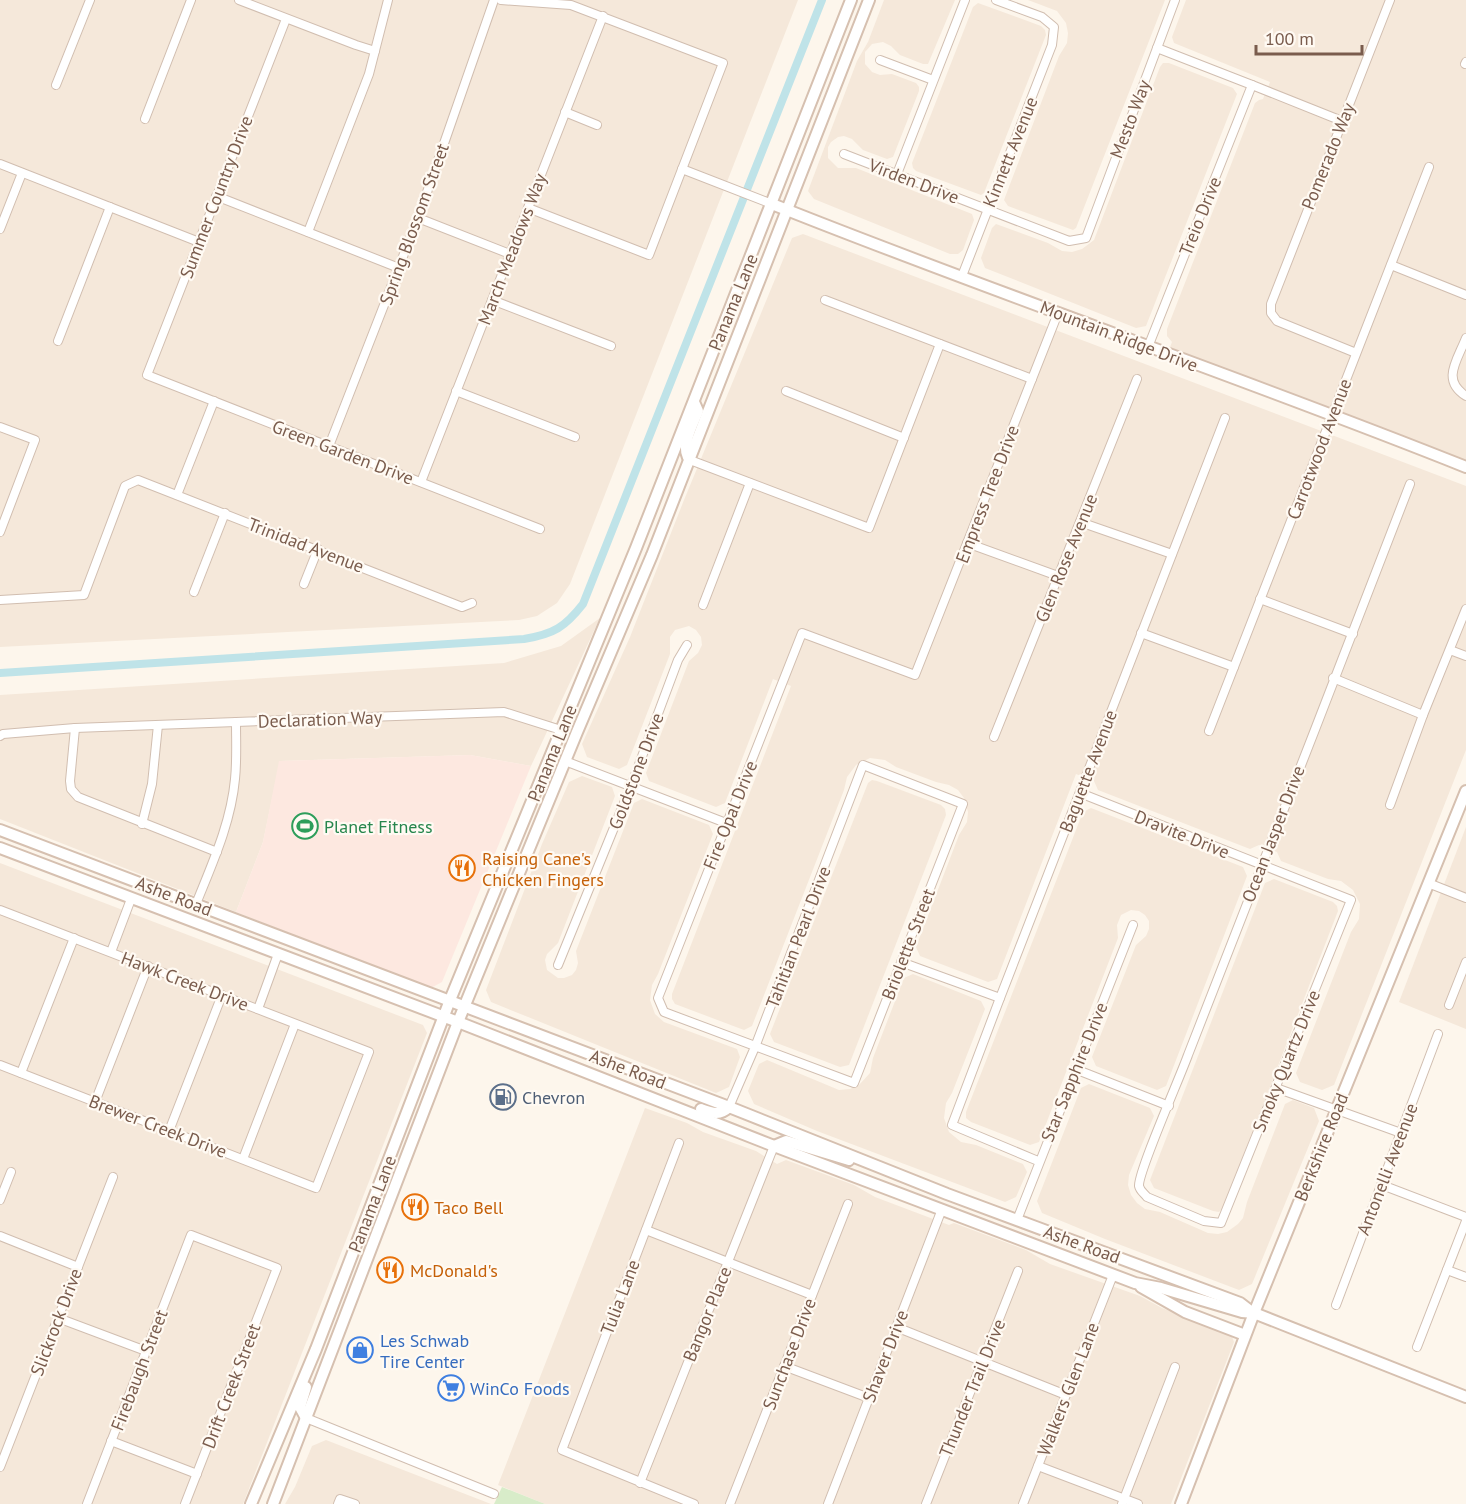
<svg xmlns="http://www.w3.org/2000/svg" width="1466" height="1504" font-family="'PT Sans',sans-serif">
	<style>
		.residential { fill: #f5e8da }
		.commercial { fill: #fde8e0 }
		.green { fill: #d8ecc9 }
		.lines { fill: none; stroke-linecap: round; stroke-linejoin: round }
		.canal { stroke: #bfe3e8; stroke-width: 8 }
		.street-casing { stroke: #d1beb0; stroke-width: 10 }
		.secondary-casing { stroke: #d6c0b0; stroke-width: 14 }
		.street { stroke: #fff; stroke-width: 8 }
		.secondary { stroke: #fff; stroke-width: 10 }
		.labels { text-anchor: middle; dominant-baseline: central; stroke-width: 4.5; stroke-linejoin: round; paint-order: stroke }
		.street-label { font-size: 18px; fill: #7a5c4d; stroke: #fffaf3 }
		.leisure-label { font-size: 18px; fill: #27864d; stroke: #fffaf3; text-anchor: start }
		.food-label { font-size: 18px; fill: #c56008; stroke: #fffaf3; text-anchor: start }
		.service-label { font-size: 18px; fill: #4e5e75; stroke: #fffaf3; text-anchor: start }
		.shop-label { font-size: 18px; fill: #366cbe; stroke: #fffaf3; text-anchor: start }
	</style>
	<rect width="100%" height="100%" fill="#fdf6ec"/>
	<g class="residential">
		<path d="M0 0H798L570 584 557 603 537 616 519 620 0 647Z"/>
		<path d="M884 0H955L928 64H923L900 55 891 46 883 42 872 44 865 52V64L872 72 880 75 892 74 916 83 919 87V91L893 157 887 159 863 150 852 139 844 136 838 137 831 142 828 147V158L838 168H856L972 214 974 220 963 250 958 254H950L814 199 808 191 857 61 868 42Z"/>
		<path d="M1028 0H1165L1076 228 1073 230 1008 206 1004 200 1059 56 1067 43 1068 33 1066 23 1057 11Z"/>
		<path d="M1186 0H1466V469L1167 355 1172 342 1167 336V329L1255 103 1259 100 1263 99 1270 82 1174 43 1172 37Z"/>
		<path d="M978 3 1041 26 1045 30 1046 35 984 193 981 195 916 171 913 168 912 163 973 7Z"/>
		<path d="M1163 63H1169L1233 88 1237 94 1146 326 1136 328 985 268 981 258 992 228 996 224 1048 243 1062 251 1072 252 1082 249 1094 240 1160 67Z"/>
		<path d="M803 234 1466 486V750L1334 1085 1322 1090 1300 1082 1296 1073 1351 932 1359 919 1360 904 1353 890 1341 881 1328 879 1281 861 1277 852 1259 845 1250 849 1098 790 1094 781 1076 774 997 979 988 982 920 956 916 947 959 835 967 822 968 812 964 798 958 790 949 785 936 782 896 767 885 760 870 758 856 765 847 777 844 790 752 1026 744 1030 675 1004 672 999V994L791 686 773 679 725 803 716 807 649 781 646 773 689 661 698 653 702 645 701 637 696 630 689 626 675 630 670 637V654L627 765 619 769 587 757 582 744 630 637 684 500 792 238Z"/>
		<path d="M600 618 531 766 470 755 280 761 263 842 236 912 0 819V695L504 663 561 646Z"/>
		<path d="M582 776 612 787 615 796 558 943 547 954 545 960 547 970 558 978H564L572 975 576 970 578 963 576 951 634 803 642 799 709 825 713 834 658 974 652 985 650 1000 655 1014 664 1022 737 1049 740 1057 729 1087 716 1093 491 1002 486 990 542 844 569 782Z"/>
		<path d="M872 780 877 781 941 805 945 809 946 815 849 1065 840 1067 774 1042 770 1034 868 783Z"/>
		<path d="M1091 808 1243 867 1247 876 1166 1086 1157 1090 1096 1066 1092 1057 1136 945 1146 936 1149 929V921L1145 915 1139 911 1131 910 1121 915 1117 925 1118 938 1039 1142 1030 1145 971 1122 966 1118V1112L1083 812Z"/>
		<path d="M1466 827V1029L1399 1002Z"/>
		<path d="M0 863 423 1025 427 1033 243 1504H0Z"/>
		<path d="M1274 879 1333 902 1337 906 1338 911 1223 1208 1219 1212 1213 1211 1154 1188 1150 1180 1265 883Z"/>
		<path d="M913 974 981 1001 985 1009 952 1093 946 1103 944 1118 949 1132 961 1142 976 1145 1023 1164 1027 1172 1016 1197 1005 1202 817 1131 754 1104 748 1091 759 1064 767 1060 839 1090 850 1089 859 1085 870 1073 873 1058 904 978Z"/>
		<path d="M1089 1084 1150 1108 1154 1116 1129 1175 1128 1185 1131 1195 1137 1203 1145 1209 1160 1212 1208 1233 1218 1234 1227 1232 1238 1224 1243 1218 1247 1202 1285 1104 1293 1100 1314 1108 1319 1121 1252 1284 1239 1290 1105 1239 1042 1213 1037 1201 1081 1088Z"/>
		<path d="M645 1108 687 1123 703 1132 756 1151 777 1164 786 1160 854 1185 875 1197 949 1225 954 1223 1026 1250 1050 1264 1140 1296 1162 1308 1231 1334 1234 1342 1171 1504H545L498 1485Z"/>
		<path d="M326 1440 491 1504H285L295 1487 312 1446Z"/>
	</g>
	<path class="commercial" d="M470 755 531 766 442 982 429 989 236 912 263 842 279 761Z"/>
	<path class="green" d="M502 1487 545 1504H494Z"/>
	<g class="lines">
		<path class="canal" d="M0 673 524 639C554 634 565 627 583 604L822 0"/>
		<g class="street-casing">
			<g id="street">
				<path d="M239 0 356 45 375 51"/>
				<path d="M501 0 571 5 723 63 649 255 528 208"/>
				<path d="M286 19 147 375 540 529"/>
				<path d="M880 60 933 80"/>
				<path d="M1465 64 1466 62"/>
				<path d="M56 85 90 0"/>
				<path d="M1252 85 1342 121"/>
				<path d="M565 112 597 125"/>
				<path d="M145 119 191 0"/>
				<path d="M844 154 1069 241 1086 238 1175 0"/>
				<path d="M0 164 199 242"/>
				<path d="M682 169 772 204"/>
				<path d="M897 174 965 0"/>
				<path d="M216 196 399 268"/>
				<path d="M418 218 510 254"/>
				<path d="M0 229 22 173"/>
				<path d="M308 232 369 74 388 0"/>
				<path d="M1391 265 1466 295"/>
				<path d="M962 276 1052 45 1054 27 1042 17 996 0"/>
				<path d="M492 300 611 346"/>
				<path d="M825 300 1032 379"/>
				<path d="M1466 338C1457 361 1441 380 1466 396"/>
				<path d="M58 341 110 207"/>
				<path d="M1148 347 1252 85 1157 48"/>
				<path d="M1356 353 1277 321 1271 313V304L1390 0"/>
				<path d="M456 391 575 437"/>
				<path d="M786 391 904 438"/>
				<path d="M0 427 35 440 0 532"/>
				<path d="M329 446 418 218 494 0"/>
				<path d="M690 460 869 528 940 344"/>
				<path d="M421 482 603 16"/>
				<path d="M177 495 214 401"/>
				<path d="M1080 522 1172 554"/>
				<path d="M967 543 1058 576"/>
				<path d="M304 584 318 549"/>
				<path d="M194 592 225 513"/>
				<path d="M1260 599 1353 634"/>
				<path d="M0 600 84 595 125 486 138 480 462 607 472 603"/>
				<path d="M703 605 750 483"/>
				<path d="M1141 633 1234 667"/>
				<path d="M1450 650 1466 656"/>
				<path d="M1333 678 1423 715"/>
				<path d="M75 728 70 781 71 789 78 797 217 852"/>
				<path d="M1209 731 1429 167"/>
				<path d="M0 736 3 734 75 728 504 712 561 730"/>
				<path d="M994 737 1137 379"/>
				<path d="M565 761 726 823"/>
				<path d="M1080 793 1351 900 1221 1223 1204 1221 1147 1197C1144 1193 1140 1191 1139 1186 1138 1172 1181 1075 1188 1055 1262 864 1337 675 1410 484"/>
				<path d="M1390 805 1423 715 1466 609"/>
				<path d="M142 824 152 784 158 725"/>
				<path d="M1428 883 1466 898"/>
				<path d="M196 904C212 864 231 823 235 779 237 760 236 741 236 722"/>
				<path d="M0 910 369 1052 316 1188 0 1065"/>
				<path d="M111 952 131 899"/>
				<path d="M901 962 1000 998"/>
				<path d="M558 965 631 786 678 660 687 645"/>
				<path d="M1449 1005 1466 962"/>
				<path d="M258 1009 278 954"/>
				<path d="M1075 1069 1169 1106"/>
				<path d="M21 1073 74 938"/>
				<path d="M1276 1088 1401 1133"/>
				<path d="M95 1102 148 966"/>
				<path d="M729 1107 755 1047 863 765 963 804 854 1083 664 1012 658 998 802 633 915 675 1058 313"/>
				<path d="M169 1131 222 995"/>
				<path d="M679 1143 562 1450 694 1504"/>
				<path d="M243 1159 295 1024"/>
				<path d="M1038 1161 952 1125 1000 998 1225 418"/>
				<path d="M1382 1185 1466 1217"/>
				<path d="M0 1200 11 1172"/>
				<path d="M1017 1220 1133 925"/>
				<path d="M646 1230 812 1295"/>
				<path d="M0 1236 78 1267"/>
				<path d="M1447 1270 1466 1277"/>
				<path d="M1336 1305 1438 1034"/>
				<path d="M58 1318 146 1351"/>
				<path d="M896 1327 1066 1395"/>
				<path d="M1417 1347 1466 1221"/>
				<path d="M784 1366 869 1398"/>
				<path d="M306 1418 494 1494"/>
				<path d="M111 1441 197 1474"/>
				<path d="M1038 1466 1138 1504"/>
				<path d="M0 1467 113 1177"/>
				<path d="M640 1483 774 1146"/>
				<path d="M87 1504 191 1235 277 1268 185 1504"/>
				<path d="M338 1504 340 1499 355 1504"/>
				<path d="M730 1504 848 1204"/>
				<path d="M828 1504 942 1209"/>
				<path d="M926 1504 1018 1271"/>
				<path d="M1023 1504 1113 1275"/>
				<path d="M1122 1504 1175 1367"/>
			</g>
		</g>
		<g class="secondary-casing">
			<g id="secondary">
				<path d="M772 204C1002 296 1236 375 1466 467"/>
				<path d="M690 460C679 448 693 424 698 411L694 402"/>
				<path d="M0 830 729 1107 947 1194 1240 1303 1253 1313"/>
				<path d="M0 848 458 1022 774 1146 1135 1283 1161 1288 1242 1312 1254 1313 1466 1397"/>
				<path d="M701 1109C712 1113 720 1116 729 1107"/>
				<path d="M774 1146 786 1141 849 1160"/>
				<path d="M1141 1287 1185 1312 1245 1335"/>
				<path d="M306 1387 300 1407 306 1418"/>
				<path d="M251 1504 316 1349 450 1000 636 548 851 0"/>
				<path d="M273 1504 458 1022 577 732 652 555 869 0"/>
				<path d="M1181 1504 1254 1313 1466 791"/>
			</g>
		</g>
		<use href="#street" class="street"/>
		<use href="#secondary" class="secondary"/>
	</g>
	<defs>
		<g id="stadium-ring" transform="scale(1.35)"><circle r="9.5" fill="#fffaf3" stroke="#2e9e5b" stroke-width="1.5"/><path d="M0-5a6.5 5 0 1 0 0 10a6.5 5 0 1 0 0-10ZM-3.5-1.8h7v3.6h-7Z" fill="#2e9e5b"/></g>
		<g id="restaurant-ring" transform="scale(1.35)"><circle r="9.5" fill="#fffaf3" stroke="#e8710a" stroke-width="1.5"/><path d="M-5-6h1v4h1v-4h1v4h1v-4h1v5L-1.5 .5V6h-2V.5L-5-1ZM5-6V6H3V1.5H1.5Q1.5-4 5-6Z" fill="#e8710a"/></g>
		<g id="fuel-ring" transform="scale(1.35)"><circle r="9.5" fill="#fffaf3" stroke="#5c6f8a" stroke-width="1.5"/><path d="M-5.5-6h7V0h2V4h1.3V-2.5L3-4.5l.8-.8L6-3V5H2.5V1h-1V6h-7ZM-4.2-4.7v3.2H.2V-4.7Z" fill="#5c6f8a"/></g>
		<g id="shop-ring" transform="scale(1.35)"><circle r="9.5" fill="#fffaf3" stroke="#3f7fe0" stroke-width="1.5"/><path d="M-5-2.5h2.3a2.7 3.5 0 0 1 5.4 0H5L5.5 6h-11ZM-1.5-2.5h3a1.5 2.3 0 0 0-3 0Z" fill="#3f7fe0"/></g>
		<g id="supermarket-ring" transform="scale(1.35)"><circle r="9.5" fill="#fffaf3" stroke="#3f7fe0" stroke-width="1.5"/><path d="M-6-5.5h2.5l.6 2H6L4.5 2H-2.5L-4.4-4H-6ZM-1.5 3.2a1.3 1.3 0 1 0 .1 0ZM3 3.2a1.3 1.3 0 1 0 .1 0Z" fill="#3f7fe0"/></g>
	</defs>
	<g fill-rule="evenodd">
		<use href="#stadium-ring" x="305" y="826"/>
		<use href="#restaurant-ring" x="462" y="868"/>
		<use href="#fuel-ring" x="503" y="1097"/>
		<use href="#restaurant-ring" x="415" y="1207"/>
		<use href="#restaurant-ring" x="390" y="1270"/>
		<use href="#shop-ring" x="360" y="1350"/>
		<use href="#supermarket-ring" x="451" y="1388"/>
	</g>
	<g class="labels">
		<g class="street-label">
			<text transform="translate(1130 119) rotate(-69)">Mesto Way</text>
			<text transform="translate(1010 152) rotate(-68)">Kinnett Avenue</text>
			<text transform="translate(1328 156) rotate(-68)">Pomerado Way</text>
			<text transform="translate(914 181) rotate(21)">Virden Drive</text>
			<text transform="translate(216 197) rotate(-69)">Summer Country Drive</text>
			<text transform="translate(1200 216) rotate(-68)">Treio Drive</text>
			<text transform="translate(414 224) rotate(-70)">Spring Blossom Street</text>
			<text transform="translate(512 249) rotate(-69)">March Meadows Way</text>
			<text transform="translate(733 302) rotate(-68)">Panama Lane</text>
			<text transform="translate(1119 336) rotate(21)">Mountain Ridge Drive</text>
			<text transform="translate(1319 449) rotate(-69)">Carrotwood Avenue</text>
			<text transform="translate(343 452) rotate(21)">Green Garden Drive</text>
			<text transform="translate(987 494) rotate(-69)">Empress Tree Drive</text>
			<text transform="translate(306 545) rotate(21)">Trinidad Avenue</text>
			<text transform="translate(1066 558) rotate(-68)">Glen Rose Avenue</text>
			<text transform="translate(320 719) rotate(-2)">Declaration Way</text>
			<text transform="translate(552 753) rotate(-68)">Panama Lane</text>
			<text transform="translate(636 771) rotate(-69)">Goldstone Drive</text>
			<text transform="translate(1088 771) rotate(-69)">Baguette Avenue</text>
			<text transform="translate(730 815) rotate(-68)">Fire Opal Drive</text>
			<text transform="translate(1182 834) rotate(22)">Dravite Drive</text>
			<text transform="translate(1273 834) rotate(-69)">Ocean Jasper Drive</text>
			<text transform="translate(174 896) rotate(21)">Ashe Road</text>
			<text transform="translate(798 937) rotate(-69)">Tahitian Pearl Drive</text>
			<text transform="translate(908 944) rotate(-69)">Briolette Street</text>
			<text transform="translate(185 981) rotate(21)">Hawk Creek Drive</text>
			<text transform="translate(1286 1061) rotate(-68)">Smoky Quartz Drive</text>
			<text transform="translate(628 1069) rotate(21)">Ashe Road</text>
			<text transform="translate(1074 1072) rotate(-68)">Star Sapphire Drive</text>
			<text transform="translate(158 1126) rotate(21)">Brewer Creek Drive</text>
			<text transform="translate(1321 1147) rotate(-68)">Berkshire Road</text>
			<text transform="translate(1387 1169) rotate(-69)">Antonelli Aveenue</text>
			<text transform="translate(372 1204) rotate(-69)">Panama Lane</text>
			<text transform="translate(1082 1244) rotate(20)">Ashe Road</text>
			<text transform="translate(620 1297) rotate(-69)">Tulia Lane</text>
			<text transform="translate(707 1314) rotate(-68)">Bangor Place</text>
			<text transform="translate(56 1322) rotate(-69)">Slickrock Drive</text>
			<text transform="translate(789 1354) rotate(-69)">Sunchase Drive</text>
			<text transform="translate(885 1356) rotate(-69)">Shaver Drive</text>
			<text transform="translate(139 1370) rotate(-69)">Firebaugh Street</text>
			<text transform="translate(231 1386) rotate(-69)">Drift Creek Street</text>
			<text transform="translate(972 1388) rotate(-68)">Thunder Trail Drive</text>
			<text transform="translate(1068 1389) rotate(-69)">Walkers Glen Lane</text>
		</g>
		<g class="leisure-label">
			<text x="324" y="826">Planet Fitness</text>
		</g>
		<g class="food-label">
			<text x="482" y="858">Raising Cane's<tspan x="482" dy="21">Chicken Fingers</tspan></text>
			<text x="434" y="1207">Taco Bell</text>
			<text x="410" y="1270">McDonald's</text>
		</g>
		<g class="service-label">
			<text x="522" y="1097">Chevron</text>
		</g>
		<g class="shop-label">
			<text x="380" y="1340">Les Schwab<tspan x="380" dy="21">Tire Center</tspan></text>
			<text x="470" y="1388">WinCo Foods</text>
		</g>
	</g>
	<path d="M1256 45v9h106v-9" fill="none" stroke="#7a5c4d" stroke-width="3"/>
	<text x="1265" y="45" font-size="18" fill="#7a5c4d" stroke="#fffaf3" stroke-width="4.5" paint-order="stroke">100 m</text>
</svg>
